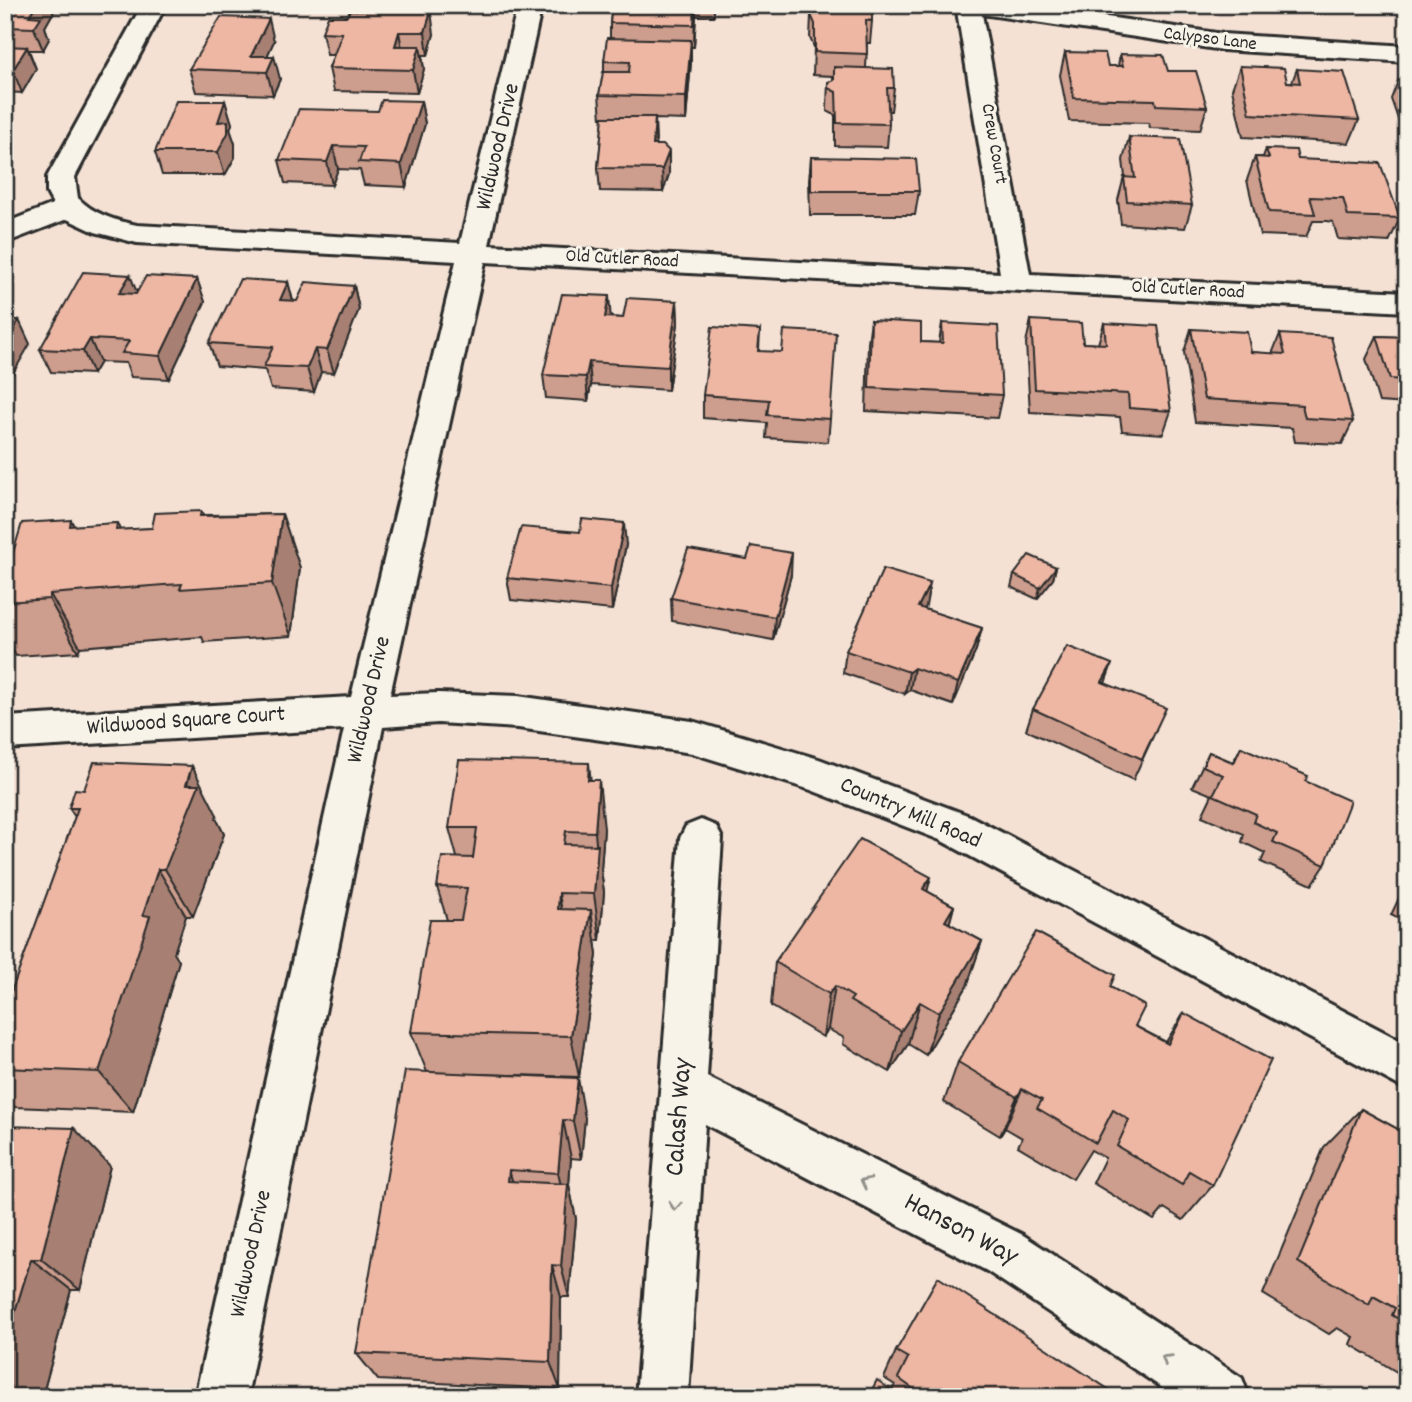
<svg xmlns="http://www.w3.org/2000/svg" width="1412" height="1402" font-family="Dekko,sans-serif">
	<style>
		.lines { fill: none; stroke-linecap: round; stroke-linejoin: round }
		.minor-casing { stroke: #2b2b2b; stroke-width: 6 }
		.minor { fill: #f7f3e8; fill-rule: evenodd }
		.wall { fill: #cd9d8d; stroke: #2b2b2b; stroke-width: 2 }
		.shaded-wall { fill: #a78073; stroke: #2b2b2b; stroke-width: 2 }
		.building { fill: #eeb7a4; stroke: #2b2b2b; stroke-width: 2 }
		.oneway { stroke: #918f8a }
		.labels { text-anchor: middle; dominant-baseline: central; stroke-width: 6; stroke-linejoin: round; paint-order: stroke }
		.far-street-label { font-size: 19px; fill: #2b2b2b; stroke: #f7f3e8 }
		.street-label { font-size: 23px; fill: #2b2b2b; stroke: #f7f3e8 }
		.near-street-label { font-size: 28px; fill: #2b2b2b; stroke: #f7f3e8 }
	</style>
	<rect width="100%" height="100%" fill="#f4e1d4"/>
	<filter id="ink" filterUnits="userSpaceOnUse"><feTurbulence type="fractalNoise" baseFrequency=".0143" numOctaves="2"/><feDisplacementMap in="SourceGraphic" scale="14" xChannelSelector="R" yChannelSelector="G"/><feConvolveMatrix kernelMatrix="1 2 1 2 8 2 1 2 1" color-interpolation-filters="sRGB"/></filter>
	<g filter="url(#ink)">
		<g class="lines">
			<g class="minor-casing">
				<g id="minor">
					<path d="M142 5H166L75 177 78 198C93 214 116 221 137 225L460 243 518 5H542L489 245 1000 273 956 5H1025L1223 34 1407 46V62L1223 50 982 14 1030 274 1407 292V312L485 262 390 695 438 693 518 696 692 721 819 759 970 816 1407 1044V1090L940 840 811 790 692 753 518 728 438 723 383 727 247 1397H195L344 729 5 749V717L351 697 456 261 137 243 95 232 67 219 5 243V223L53 204 47 193V177Z"/>
					<path d="M701 820 716 826 722 838 707 1077 1023 1235 1242 1378 1249 1397H1176L987 1271 705 1124 688 1397H636L680 838 686 826Z"/>
				</g>
			</g>
			<use href="#minor" class="minor"/>
		</g>
		<g class="wall">
			<path d="M5 5H70L67 11H54L45 27 49 39 43 50H29L36 69 22 93 5 92Z"/>
			<path d="M612 5H714V16H696L694 47H691V62L686 120 655 119V145L669 174 663 192 600 191 598 168 603 118H601L599 95 604 72V61L610 38V23Z"/>
			<path d="M1324 5H1372L1370 9H1325Z"/>
			<path d="M811 15 872 21 870 43H867L866 68 894 88 891 111H888L889 124 887 147 835 146V115L827 111V105L828 82 833 81V76L813 75 814 47 810 38Z"/>
			<path d="M347 16 434 34 428 55H422L424 69 417 93 334 91 329 68 334 55H327L322 32Z"/>
			<path d="M274 41 267 56 280 79 273 95 196 92 189 69Z"/>
			<path d="M1065 52 1108 66H1118L1120 54 1168 71 1207 107 1200 130 1150 128 1149 123 1069 121 1060 75Z"/>
			<path d="M1240 66 1287 82H1292L1297 69 1359 120 1349 143 1243 137 1232 89Z"/>
			<path d="M1400 76H1407V145L1391 99Z"/>
			<path d="M225 101 232 124 230 129 235 144V157L225 175H162L155 152Z"/>
			<path d="M421 101 425 124 406 187 364 185 360 170 338 169 332 185 285 183 279 160 378 111Z"/>
			<path d="M1129 137 1192 205 1185 228 1121 224 1118 200 1124 177H1125L1123 160Z"/>
			<path d="M1266 149 1298 159 1400 218 1389 242 1338 239 1333 222 1327 221H1313L1306 237 1260 235 1247 180 1255 157H1263Z"/>
			<path d="M811 157 919 191 915 215H810L809 180Z"/>
			<path d="M130 275 137 293 197 279 205 302 169 379 131 377 126 363 100 362 93 374 51 372 40 349Z"/>
			<path d="M288 282 293 301H297L354 286 359 309 334 373 321 372 314 392 271 389 265 370 217 366 209 343Z"/>
			<path d="M677 301 678 324 668 390 591 385 588 401 546 398 543 375 610 317 623 318Z"/>
			<path d="M871 320 921 342 939 343 942 323 1002 395 997 418 866 411 868 343Z"/>
			<path d="M1031 320 1083 343 1098 344 1104 323 1171 411 1163 434 1122 431 1120 417 1030 412 1026 343Z"/>
			<path d="M1191 329 1251 352 1272 354 1280 334 1353 421 1342 444 1295 442 1292 428 1195 422 1184 352Z"/>
			<path d="M760 330 759 351 830 419 828 442 766 438 767 423 703 418V395Z"/>
			<path d="M1407 334V404L1379 402 1366 359 1377 336 1405 337Z"/>
			<path d="M1407 467V510L1398 504 1402 477Z"/>
			<path d="M201 511 203 515 282 514 300 568 291 636 204 642 202 637 188 638 80 647 78 652 16 656 5 639V564L10 563 71 520 74 526 117 523 120 530 152 528Z"/>
			<path d="M626 545 612 610 511 600 507 578Z"/>
			<path d="M747 559 791 575 773 640 672 621 671 598Z"/>
			<path d="M1056 567 1053 579 1037 599 1011 587 1014 575Z"/>
			<path d="M930 583 924 609 982 628 976 650 953 705 910 690 905 694 843 673 846 651Z"/>
			<path d="M1033 709 1156 730 1133 780 1026 730Z"/>
			<path d="M1241 747 1305 781 1325 865 1312 885 1261 862 1265 853 1242 842 1244 834 1202 816 1212 795 1192 787 1209 752 1233 762Z"/>
			<path d="M591 780 604 829 601 870 604 892 600 940H595L597 955 579 1077 481 1074 585 1118 581 1159 571 1158 569 1185 576 1219 569 1297H561L560 1389 378 1380 356 1353 427 1072 411 1032 447 920 437 887 457 857 449 828Z"/>
			<path d="M69 808 217 815 216 818 224 834 193 916H186L174 953 179 961 133 1112 15 1107 5 1097V1009L75 817Z"/>
			<path d="M1407 881V923L1391 915Z"/>
			<path d="M927 891 954 906 949 924 982 941 967 986 926 1055 908 1044 890 1072 843 1044 844 1038 828 1029 823 1037 771 1006 775 962Z"/>
			<path d="M1110 987 1135 1026 1166 1042 1184 1013 1213 1185 1183 1220 1164 1208 1154 1220 1093 1183 1105 1158 1091 1150 1073 1179 1018 1146 1022 1138 1005 1128 1000 1136 944 1102 958 1062Z"/>
			<path d="M1361 1109 1407 1134V1378L1350 1344 1353 1337 1337 1328 1329 1334 1263 1294 1324 1147Z"/>
			<path d="M5 1126 110 1166 80 1290H71L42 1397H5Z"/>
			<path d="M896 1351 1109 1397H868L892 1390 895 1385 884 1378Z"/>
		</g>
		<g class="shaded-wall">
			<path d="M36 5H52L54 11 45 27 49 39 43 50 29 16Z"/>
			<path d="M65 5H70L67 11Z"/>
			<path d="M695 5H696V16L694 47Z"/>
			<path d="M431 11 434 34 428 55 425 32Z"/>
			<path d="M269 19 274 41 260 72 251 56Z"/>
			<path d="M399 32 403 54 395 46Z"/>
			<path d="M691 40V62L686 120V97Z"/>
			<path d="M420 46 424 69 417 93 413 70Z"/>
			<path d="M27 47 36 69 22 93 13 70Z"/>
			<path d="M274 56 280 79 273 95 267 72Z"/>
			<path d="M225 101 232 124 230 129 235 144V157L225 175 218 152V122Z"/>
			<path d="M421 101 425 124 406 187 401 164Z"/>
			<path d="M655 117 656 140 654 169 653 145Z"/>
			<path d="M333 146 338 169 332 185 327 162Z"/>
			<path d="M669 151V174L663 192 662 169Z"/>
			<path d="M130 275 139 298 119 293Z"/>
			<path d="M197 279 205 302 169 379 160 356Z"/>
			<path d="M288 282 294 305 280 300Z"/>
			<path d="M354 286 359 309 334 373 327 350Z"/>
			<path d="M609 296 611 320 605 317Z"/>
			<path d="M677 301 678 324 668 390V367Z"/>
			<path d="M19 320 30 344 5 387V343Z"/>
			<path d="M90 339 100 362 93 374 83 351Z"/>
			<path d="M315 349 321 372 314 392 307 368Z"/>
			<path d="M589 362 591 385 588 401 586 377Z"/>
			<path d="M282 514 300 568 291 636 272 583Z"/>
			<path d="M624 523 626 545 612 610 611 588Z"/>
			<path d="M792 553 791 575 773 640 775 617Z"/>
			<path d="M1056 567 1053 579 1037 599 1040 588Z"/>
			<path d="M930 583 926 606 914 630 918 607Z"/>
			<path d="M50 594 80 647 78 652 49 599Z"/>
			<path d="M982 628 976 650 953 705 958 683Z"/>
			<path d="M1112 664 1104 686 1102 682Z"/>
			<path d="M914 668 910 690 905 694 909 672Z"/>
			<path d="M589 763 594 813 588 780Z"/>
			<path d="M192 766 217 815 216 818 224 834 193 916 165 869Z"/>
			<path d="M599 780 604 829 601 870 604 892 600 940 594 894 597 854 595 832Z"/>
			<path d="M158 869 186 916 174 953 179 961 133 1112 99 1072 143 915Z"/>
			<path d="M931 877 919 923 923 889Z"/>
			<path d="M559 893 566 939 558 909Z"/>
			<path d="M954 906 942 952 945 921Z"/>
			<path d="M591 910 597 955 579 1077 571 1036Z"/>
			<path d="M982 941 967 986 926 1055 939 1013Z"/>
			<path d="M835 986 828 1029 823 1037 829 994Z"/>
			<path d="M920 1002 908 1044 890 1072 901 1031Z"/>
			<path d="M578 1078 585 1118 581 1159 573 1121Z"/>
			<path d="M1022 1089 1005 1128 1000 1136 1017 1097Z"/>
			<path d="M563 1120 571 1158 569 1185 576 1219 569 1297 561 1266 566 1207 558 1173Z"/>
			<path d="M74 1128 110 1166 80 1290 41 1259Z"/>
			<path d="M509 1170 520 1206 508 1181Z"/>
			<path d="M31 1259 71 1290 42 1397H5V1344Z"/>
			<path d="M552 1265 561 1297 560 1389 550 1362Z"/>
		</g>
		<g class="building">
			<path d="M5 5H36L29 16 41 17 34 28 5 27Z"/>
			<path d="M612 5H695L694 25 610 23Z"/>
			<path d="M816 5H872V21L866 20 867 54 815 52V24L811 15 815 12Z"/>
			<path d="M350 10 431 11 425 32H399L395 46H420L413 70 329 68 342 33 322 32 328 16H347Z"/>
			<path d="M221 17 269 19 251 56H274L267 72 189 69Z"/>
			<path d="M607 38 691 40 686 97 599 95 603 72H629L630 62 604 61Z"/>
			<path d="M5 46 27 47 13 70H5Z"/>
			<path d="M1065 52 1105 53 1108 66H1123L1120 54 1163 55 1168 71H1196L1207 107 1156 105 1155 100 1074 98Z"/>
			<path d="M1240 66 1284 68 1287 82 1300 83 1297 69 1344 72 1359 120 1250 114Z"/>
			<path d="M834 67 893 69 894 88H887L889 124 837 123 836 92 828 88V82L834 80Z"/>
			<path d="M1400 76H1407V95Z"/>
			<path d="M382 100 421 101 401 164 359 162 364 147 333 146 327 162 279 160 299 109 378 111Z"/>
			<path d="M176 101H225L218 122 228 121V133L218 152H155Z"/>
			<path d="M603 117H655L653 145H663L669 151 662 169 598 168Z"/>
			<path d="M1129 137 1180 139 1192 205 1127 201 1124 177 1135 178Z"/>
			<path d="M1266 149 1296 150 1298 159 1380 163 1400 218 1348 216 1343 198H1337L1310 197 1315 214 1269 212 1255 157 1269 158Z"/>
			<path d="M811 157 916 159 919 191H811Z"/>
			<path d="M83 272 130 275 119 293 136 294 146 276 197 279 160 356 122 353 129 341 90 339 83 351 40 349Z"/>
			<path d="M240 279 288 282 280 300 297 301 306 282 354 286 327 350 315 349 307 368 264 366 273 347 209 343Z"/>
			<path d="M562 294 609 296 605 317 623 318 627 298 677 301 668 367 589 362 586 377 543 375Z"/>
			<path d="M5 320H19L5 343Z"/>
			<path d="M871 320 921 323V342L943 343 942 323 998 326 1002 395 869 388Z"/>
			<path d="M1031 320 1081 323 1083 343 1106 344 1104 323 1158 326 1171 411 1129 408 1128 394 1035 389Z"/>
			<path d="M712 327 760 330 758 351 782 352 784 330 836 333 830 419 767 415 769 400 703 395Z"/>
			<path d="M1191 329 1247 332 1251 352 1285 354 1280 334 1331 337 1353 421 1305 418 1302 405 1204 399Z"/>
			<path d="M1377 336 1407 337V380L1390 379Z"/>
			<path d="M201 511 200 516 282 514 272 583 180 589 182 584 164 585 50 594 49 599 5 602V564L10 563 22 523 71 520 70 526 117 523 116 530 152 528 155 513Z"/>
			<path d="M582 519 624 523 611 588 507 578 521 527 580 532Z"/>
			<path d="M751 546 792 553 775 617 671 598 688 549 747 559Z"/>
			<path d="M1029 555 1056 567 1040 588 1014 575Z"/>
			<path d="M883 569 930 583 918 607 982 628 958 683 914 668 909 672 846 651Z"/>
			<path d="M1067 646 1112 664 1102 682 1166 708 1142 759 1033 709Z"/>
			<path d="M1241 747 1308 776 1305 781 1350 801 1325 865 1273 842 1277 833 1253 822 1256 814 1213 795 1223 775 1203 766 1209 752 1234 763Z"/>
			<path d="M459 760 589 763 588 780H599L595 832 566 831 564 844 598 845 594 894 559 893 558 909 591 910 571 1036 411 1032 430 920H461L467 888 437 887 442 857 473 858 477 828H449Z"/>
			<path d="M94 762 192 766 186 785H199L165 869H158L143 915 150 916 99 1072 5 1068V1009L78 808H69L75 789 84 790Z"/>
			<path d="M860 839 931 877 923 889 954 906 945 921 982 941 939 1013 920 1002 901 1031 850 1001 853 997 835 986 829 994 775 962Z"/>
			<path d="M1036 932 1115 975 1110 987 1145 1006 1135 1026 1168 1044 1184 1013 1271 1060 1213 1185 1189 1171 1182 1185 1117 1146 1129 1120 1113 1110 1096 1143 1037 1108 1042 1100 1022 1089 1017 1097 958 1062Z"/>
			<path d="M405 1071 578 1078 573 1121 563 1120 558 1173 509 1170 508 1181 568 1184 561 1266 552 1265 550 1362 356 1353Z"/>
			<path d="M1361 1109 1407 1134V1324L1392 1315 1395 1308 1373 1296 1369 1305 1298 1262Z"/>
			<path d="M5 1126 74 1128 41 1259H31L5 1344Z"/>
			<path d="M938 1277 1111 1391 1109 1397H925L898 1378 908 1358 896 1351Z"/>
			<path d="M877 1380 901 1397H868Z"/>
		</g>
		<defs><path id="oneway-chevron" d="M-2-3.5L2.5 0L-2 3.5" fill="none" stroke-width="1.6" stroke-linecap="round" stroke-linejoin="round" transform="scale(1.75)"/></defs>
		<g class="oneway">
			<use href="#oneway-chevron" transform="translate(865 1182) rotate(-153)"/>
			<use href="#oneway-chevron" transform="translate(675 1206) rotate(94)"/>
			<use href="#oneway-chevron" transform="translate(1166 1359) rotate(-147)"/>
		</g>
	</g>
	<g class="labels">
		<g class="far-street-label">
			<text transform="translate(1210 40) rotate(7)">Calypso Lane</text>
			<text transform="translate(993 144) rotate(80)">Crew Court</text>
			<text transform="translate(622 260) rotate(3)">Old Cutler Road</text>
			<text transform="translate(1188 291) rotate(3)">Old Cutler Road</text>
		</g>
		<g class="street-label">
			<text transform="translate(499 147) rotate(-77)">Wildwood Drive</text>
			<text transform="translate(370 700) rotate(-77)">Wildwood Drive</text>
			<text transform="translate(186 722) rotate(-4)">Wildwood Square Court</text>
			<text transform="translate(910 814) rotate(23)">Country Mill Road</text>
			<text transform="translate(252 1254) rotate(-78)">Wildwood Drive</text>
		</g>
		<g class="near-street-label">
			<text transform="translate(681 1117) rotate(-86)">Calash Way</text>
			<text transform="translate(960 1231) rotate(28)">Hanson Way</text>
		</g>
	</g>
	<rect width="1412" height="1402" fill="none" stroke="#f7f3e8" stroke-width="28"/>
	<rect x="14" y="14" width="1384" height="1374" fill="none" stroke="#2b2b2b" stroke-width="2.5" filter="url(#ink)"/>
</svg>
